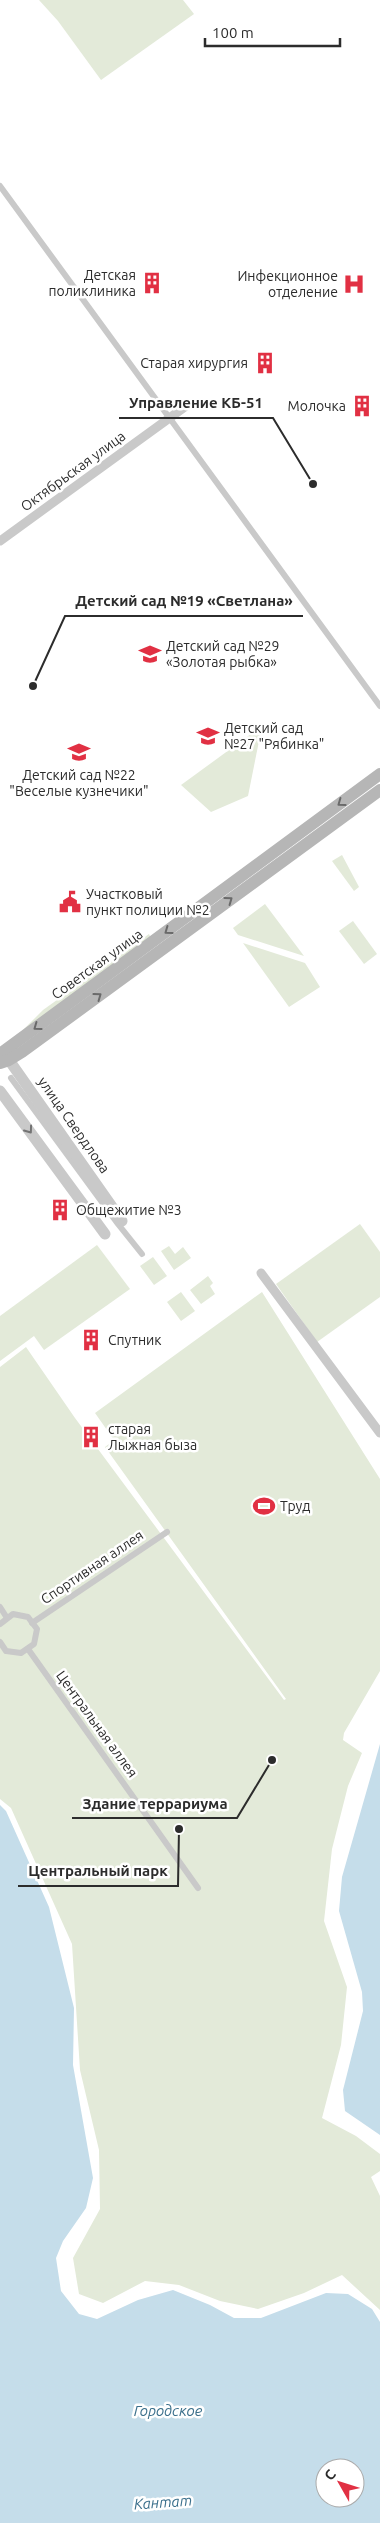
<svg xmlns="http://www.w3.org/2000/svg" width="380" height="2523" font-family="Ubuntu,sans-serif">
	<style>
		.green { fill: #e3ead9 }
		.water { fill: #c5ddea; fill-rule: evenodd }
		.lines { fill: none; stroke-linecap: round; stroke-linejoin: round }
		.pedestrian { stroke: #c9c9c9; stroke-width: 6 }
		.minor { stroke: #c9c9c9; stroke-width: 9 }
		.tertiary { stroke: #c9c9c9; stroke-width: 11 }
		.secondary { stroke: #b6b6b6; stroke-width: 12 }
		.oneway { stroke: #6a6a6a }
		.oneway2 { stroke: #737373 }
		.labels { text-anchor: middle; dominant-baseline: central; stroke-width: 5; stroke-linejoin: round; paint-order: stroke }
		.poi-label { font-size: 14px; fill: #2c2c2c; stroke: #fff; text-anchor: start }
		.street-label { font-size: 14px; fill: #2c2c2c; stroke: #fff }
		.water-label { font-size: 15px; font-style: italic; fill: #3c708c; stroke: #fff }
		.leader { fill: none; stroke: #2c2c2c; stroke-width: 2 }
		.callout-dot { fill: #2c2c2c; stroke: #fff; stroke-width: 2 }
		.callout-label { font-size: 15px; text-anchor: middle; font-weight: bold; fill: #2c2c2c; stroke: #fff; stroke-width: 5; stroke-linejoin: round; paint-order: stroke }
	</style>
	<rect width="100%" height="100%" fill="#fff"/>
	<g class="green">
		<path d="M39 0H183L194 14 101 80 58 21Z"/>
		<path d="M262 726 248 796 211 812 181 785Z"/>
		<path d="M342 855 359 887 354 891 332 861Z"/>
		<path d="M265 904 304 956 238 935 233 928Z"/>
		<path d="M353 921 377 954 364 964 339 931Z"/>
		<path d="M149 934 151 938 17 1036 43 1010Z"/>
		<path d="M243 943 305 963 320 987 289 1007Z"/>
		<path d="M360 1224 380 1252V1297L317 1342 276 1284Z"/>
		<path d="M97 1245 130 1289 44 1350 34 1336 0 1361V1316Z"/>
		<path d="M169 1246 175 1254 183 1247 191 1258 174 1270 161 1251Z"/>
		<path d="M153 1257 167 1276 154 1285 140 1266Z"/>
		<path d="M208 1276 213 1283 210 1286 215 1294 201 1304 190 1290Z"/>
		<path d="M181 1292 195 1311 181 1321 167 1302Z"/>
		<path d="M262 1292 380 1479V1671L344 1733 343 1740 362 1753 348 1786 332 1849 324 1921 347 1987 341 2045 322 2118 356 2136 380 2154V2171L371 2177 380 2196V2310L342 2275 304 2293 258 2309 220 2301 179 2285 145 2281 103 2303 79 2294 73 2258 100 2209 99 2150 80 2070 72 1944 11 1808 0 1799V1367L26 1347 75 1418 284 1700 286 1699 105 1447 114 1440 95 1413Z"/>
	</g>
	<g class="water">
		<path d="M380 1744V2135L345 2111 343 2090 363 2011 362 1992 339 1911 342 1877Z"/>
		<path d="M0 1805 6 1811 49 1907 74 2008 73 2065 93 2178 86 2208 63 2241 56 2258 61 2291 79 2314 97 2319 138 2300 173 2290 210 2305 234 2318H261L326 2293 348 2294 372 2309 380 2322V2523H0ZM325 2468H355V2498H325Z"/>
	</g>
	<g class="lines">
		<g class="pedestrian">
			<path d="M0 186 380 706"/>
			<path d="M11 1078 118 1224 142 1254"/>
			<path d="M0 1607 7 1618"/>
			<path d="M32 1623 167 1532"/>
			<path d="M0 1624 13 1614 28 1617 37 1629 34 1644 21 1653 6 1651 0 1642"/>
			<path d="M28 1649 198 1888"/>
		</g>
		<g class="minor">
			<path d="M0 541 186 406"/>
			<path d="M261 1273 380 1433"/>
		</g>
		<g class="tertiary">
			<path d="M4 1053 122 1221"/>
			<path d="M0 1091 105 1234"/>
		</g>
		<g class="secondary">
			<path d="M0 1054 380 774"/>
			<path d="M0 1063 9 1060 22 1052 380 790"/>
		</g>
	</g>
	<defs><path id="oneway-chevron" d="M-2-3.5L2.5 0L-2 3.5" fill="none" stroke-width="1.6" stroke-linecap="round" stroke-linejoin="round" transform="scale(1.25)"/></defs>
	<g class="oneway">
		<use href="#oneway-chevron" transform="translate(341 803) rotate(144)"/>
		<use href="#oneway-chevron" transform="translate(229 900) rotate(-36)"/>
		<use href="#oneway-chevron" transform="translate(168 931) rotate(144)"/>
		<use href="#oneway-chevron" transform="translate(98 996) rotate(-36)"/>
		<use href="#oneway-chevron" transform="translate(37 1027) rotate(144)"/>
	</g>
	<use class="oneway2" href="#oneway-chevron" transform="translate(29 1130) rotate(54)"/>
	<defs>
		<g id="building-bare" transform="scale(1.725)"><path d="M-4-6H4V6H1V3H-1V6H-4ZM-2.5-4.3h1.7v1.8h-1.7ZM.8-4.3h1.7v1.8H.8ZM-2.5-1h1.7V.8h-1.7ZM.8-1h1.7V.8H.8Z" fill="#e13043" stroke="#fff" stroke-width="2.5" paint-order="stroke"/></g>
		<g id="hospital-bare" transform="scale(1.725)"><path d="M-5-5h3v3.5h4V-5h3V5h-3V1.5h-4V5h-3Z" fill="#e13043" stroke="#fff" stroke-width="2.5" paint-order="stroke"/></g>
		<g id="school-bare" transform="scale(1.725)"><path d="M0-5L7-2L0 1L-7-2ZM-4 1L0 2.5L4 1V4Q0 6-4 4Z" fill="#e13043" stroke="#fff" stroke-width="2.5" paint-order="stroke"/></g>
		<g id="civic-bare" transform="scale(1.725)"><path d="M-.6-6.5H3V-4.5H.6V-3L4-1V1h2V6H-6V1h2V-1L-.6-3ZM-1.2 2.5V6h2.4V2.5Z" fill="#e13043" stroke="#fff" stroke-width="2.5" paint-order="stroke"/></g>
		<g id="stadium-bare" transform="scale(1.725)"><path d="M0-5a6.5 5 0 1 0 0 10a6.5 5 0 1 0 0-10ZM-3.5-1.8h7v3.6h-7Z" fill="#e13043" stroke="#fff" stroke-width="2.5" paint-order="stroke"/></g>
	</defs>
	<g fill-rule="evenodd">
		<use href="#building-bare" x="152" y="283"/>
		<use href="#hospital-bare" x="354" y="284"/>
		<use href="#building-bare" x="265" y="363"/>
		<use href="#building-bare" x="362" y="406"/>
		<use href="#school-bare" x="150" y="654"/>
		<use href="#school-bare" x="208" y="736"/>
		<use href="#school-bare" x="79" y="752"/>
		<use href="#civic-bare" x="70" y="902"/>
		<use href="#building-bare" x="60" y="1210"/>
		<use href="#building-bare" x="91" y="1340"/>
		<use href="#building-bare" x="91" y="1437"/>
		<use href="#stadium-bare" x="264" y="1506"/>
	</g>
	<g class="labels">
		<g class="poi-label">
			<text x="136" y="275" text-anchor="end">Детская<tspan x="136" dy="16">поликлиника</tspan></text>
			<text x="338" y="276" text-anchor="end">Инфекционное<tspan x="338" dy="16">отделение</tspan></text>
			<text x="248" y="363" text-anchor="end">Старая хирургия</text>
			<text x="346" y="406" text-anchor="end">Молочка</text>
			<text x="166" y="646">Детский сад №29<tspan x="166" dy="16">«Золотая рыбка»</tspan></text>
			<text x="224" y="728">Детский сад<tspan x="224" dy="16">№27 "Рябинка"</tspan></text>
			<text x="79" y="775" text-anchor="middle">Детский сад №22<tspan x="79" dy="16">"Веселые кузнечики"</tspan></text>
			<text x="86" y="894">Участковый<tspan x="86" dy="16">пункт полиции №2</tspan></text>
			<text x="76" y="1210">Общежитие №3</text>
			<text x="108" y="1340">Спутник</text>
			<text x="108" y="1429">старая<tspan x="108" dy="16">Лыжная быза</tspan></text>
			<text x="280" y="1506">Труд</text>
		</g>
		<g class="street-label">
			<text transform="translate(73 471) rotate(-36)">Октябрьская улица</text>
			<text transform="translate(97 964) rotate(-36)">Советская улица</text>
			<text transform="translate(74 1125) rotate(55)">улица Свердлова</text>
			<text transform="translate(92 1567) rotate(-34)">Спортивная аллея</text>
			<text transform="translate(97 1724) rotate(54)">Центральная аллея</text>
		</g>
		<g class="water-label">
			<text x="168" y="2410">Городское</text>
			<text transform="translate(163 2502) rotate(-4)">Кантат</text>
		</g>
	</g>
	<path class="leader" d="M313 484L273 418H119M33 686L65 616H303M272 1760L237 1818H72M179 1829L178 1886H18"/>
	<g class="callout-dot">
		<circle cx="313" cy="484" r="5"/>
		<circle cx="33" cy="686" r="5"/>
		<circle cx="272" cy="1760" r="5"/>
		<circle cx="179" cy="1829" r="5"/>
	</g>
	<g class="callout-label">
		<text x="196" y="408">Управление КБ-51</text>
		<text x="184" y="606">Детский сад №19 «Светлана»</text>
		<text x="155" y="1809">Здание террариума</text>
		<text x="98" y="1876">Центральный парк</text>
	</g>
	<g transform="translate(340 2483) rotate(309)"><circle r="24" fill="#ffffff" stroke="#ababab"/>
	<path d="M0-4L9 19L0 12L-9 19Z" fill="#e13043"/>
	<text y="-8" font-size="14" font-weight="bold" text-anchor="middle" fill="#2c2c2c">С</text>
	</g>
	<path d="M205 38v8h135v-8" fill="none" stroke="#2c2c2c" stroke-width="2.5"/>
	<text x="212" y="38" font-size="15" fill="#2c2c2c" stroke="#ffffff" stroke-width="4" paint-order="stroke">100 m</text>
</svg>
